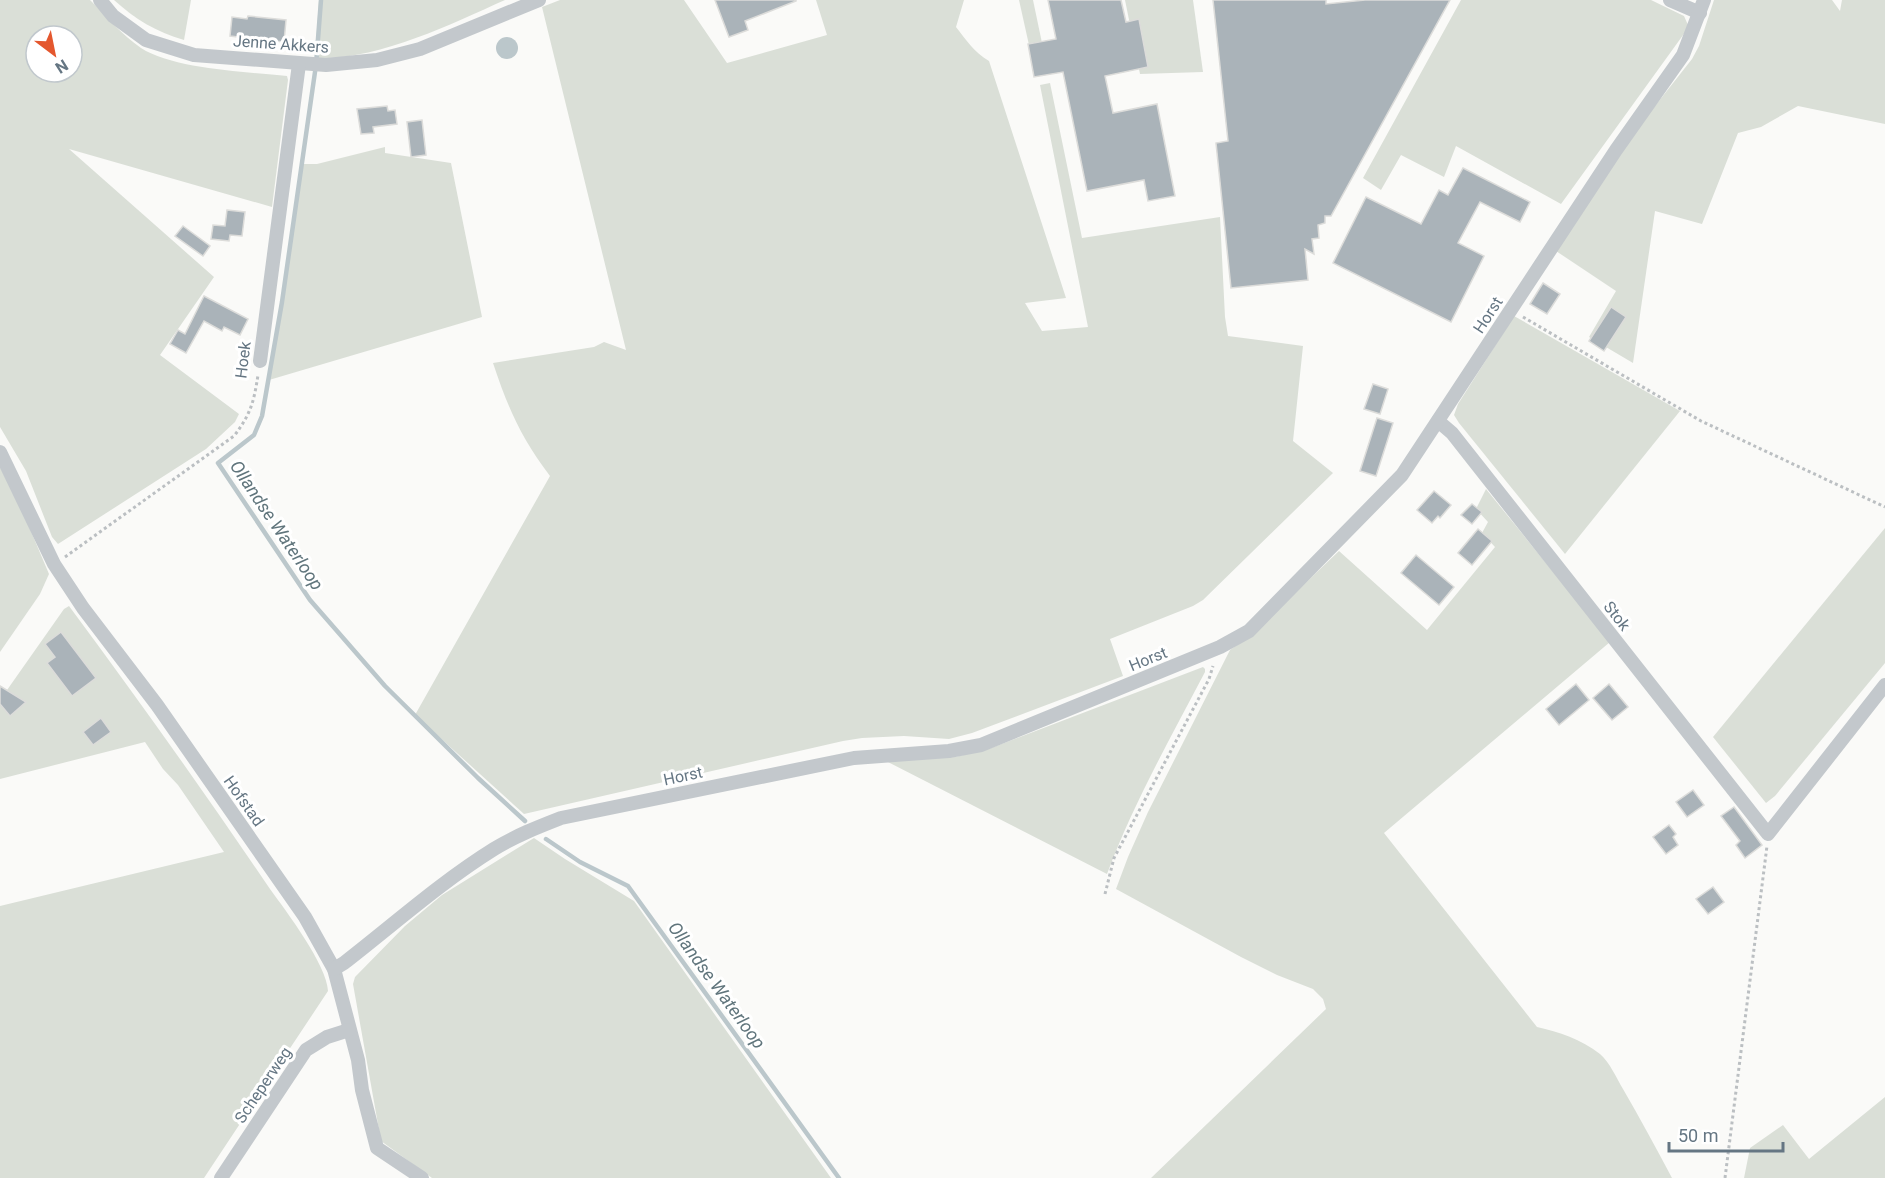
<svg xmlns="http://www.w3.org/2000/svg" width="1885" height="1178" font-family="Roboto,sans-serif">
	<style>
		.green { fill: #dadfd7; fill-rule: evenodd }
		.water { fill: #bbc7cb }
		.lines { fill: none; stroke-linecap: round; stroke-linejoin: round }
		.stream { stroke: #bbc7cb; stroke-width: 4.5 }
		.building { fill: #aab3b9; stroke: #dcdcda; stroke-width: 1.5 }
		.path { stroke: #bbbfc2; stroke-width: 3; stroke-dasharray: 3 3; stroke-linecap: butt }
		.minor { stroke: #c3c8cc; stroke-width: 14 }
		.labels { text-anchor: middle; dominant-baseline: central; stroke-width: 6; stroke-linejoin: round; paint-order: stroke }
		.street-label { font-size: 16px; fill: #657683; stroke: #fff }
		.water-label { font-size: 18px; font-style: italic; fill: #60757c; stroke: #fff }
	</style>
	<rect width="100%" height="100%" fill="#fafaf8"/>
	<g class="green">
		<path d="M0 0H90C106 16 122 35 141 48 173 69 248 72 287 76L288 80 272 207 69 149 214 277 160 355 239 414 235 422 206 449 58 544 52 537 26 471 0 427ZM36 36H72V72H36Z"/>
		<path d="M114 0H191L184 40C156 32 135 19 114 0Z"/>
		<path d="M319 0H505C449 25 376 61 315 58Z"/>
		<path d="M560 0H684L727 63 827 35 816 0H964L956 27C966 40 974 52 989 61L1066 298 1025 303 1042 331 1088 327 1040 85 1050 83 1082 238 1220 217 1225 317 1228 336 1303 346 1293 441 1333 473 1203 600 1193 606 1110 639 1123 676 972 733 949 739 904 736 862 738 843 741 524 814 415 715 550 476C521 438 508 408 493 363L594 347 604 342 626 350 542 7Z"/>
		<path d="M1019 0H1033L1042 43 1029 45Z"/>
		<path d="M1125 0H1193L1203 72 1140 74Z"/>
		<path d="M1461 0H1651L1684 16 1688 25 1686 31 1561 204 1456 146 1444 177 1401 155 1381 190 1363 178Z"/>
		<path d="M1714 0H1832L1840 11 1842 0H1885V124L1798 106 1761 127 1738 133 1702 224 1655 211 1633 363 1589 337 1616 291 1556 251 1640 125 1692 59 1699 46Z"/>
		<path d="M385 147V153L451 163 482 317 269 380 303 164H317Z"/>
		<path d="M1514 316 1680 411 1565 554 1459 423 1454 415 1458 404Z"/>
		<path d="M0 467 27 522 49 574 40 594 0 652Z"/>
		<path d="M1486 489 1610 642 1384 833 1537 1027C1559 1032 1581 1039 1600 1054 1610 1063 1616 1077 1623 1089 1640 1118 1656 1148 1672 1178H1151L1326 1009 1323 999 1313 989 1277 975 1241 957 1116 889 1128 857 1148 812 1230 650 1251 635 1339 551 1427 630 1495 547 1482 533 1488 522 1476 509Z"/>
		<path d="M1885 528V663L1775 796 1766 803 1713 737Z"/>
		<path d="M69 606C138 699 205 793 270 889 286 911 327 965 328 991L204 1178H0V906L224 852 178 785 163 769 145 742 0 779V700L64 609Z"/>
		<path d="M1203 667 1205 669V672C1170 739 1133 804 1107 874L886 761 955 757 991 748Z"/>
		<path d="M534 838 565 859 634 901 831 1178H432L381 1141 353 984 355 977 405 926 442 895Z"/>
		<path d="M1885 1097V1178H1744L1750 1148 1783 1125 1809 1159Z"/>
	</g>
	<circle class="water" cx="507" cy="48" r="11"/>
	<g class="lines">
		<g class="stream">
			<path d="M321 0 316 65 282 302 262 416 254 435 218 463 310 600 385 686 478 778 525 821"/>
			<path d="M546 839 580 862 628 886 839 1178"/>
		</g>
	</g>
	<g class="building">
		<path d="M715 0H796V1L745 21 748 30 729 37Z"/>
		<path d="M1048 0H1121L1126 22 1139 19 1148 67 1105 76 1113 113 1157 104 1175 196 1148 201 1144 180 1087 191 1063 72 1034 77 1028 44 1056 39Z"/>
		<path d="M1213 0H1326V4L1365 0H1450L1331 216H1325V223L1318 225 1319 238 1312 239 1314 254 1305 249 1308 280 1231 288 1216 143 1228 141Z"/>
		<path d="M248 16 286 20 284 42 230 36 232 17 247 19Z"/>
		<path d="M387 106 388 111 395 110 397 124 373 127 374 133 361 134 357 109Z"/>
		<path d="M422 120 426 155 411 157 407 122Z"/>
		<path d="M1463 168 1530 202 1520 222 1480 202 1458 243 1484 256 1451 322 1333 263 1366 197 1421 224 1439 190 1448 195Z"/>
		<path d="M227 210 245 212 242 236 230 235 229 241 211 239 213 225 225 226Z"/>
		<path d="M183 226 210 246 203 256 175 236Z"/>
		<path d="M1543 283 1560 294 1547 314 1530 304Z"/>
		<path d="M204 296 248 319 240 335 224 327 222 331 204 321 186 353 170 344 178 330 185 334Z"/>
		<path d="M1611 307 1626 317 1604 351 1589 341Z"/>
		<path d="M1373 384 1388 389 1380 414 1364 409Z"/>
		<path d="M1377 418 1393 423 1376 476 1360 471Z"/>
		<path d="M1434 491 1451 505 1440 518 1438 516 1432 523 1417 510Z"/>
		<path d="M1472 504 1482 512 1472 524 1461 515Z"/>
		<path d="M1478 529 1492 541 1472 565 1458 553Z"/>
		<path d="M1416 555 1454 587 1439 605 1401 573Z"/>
		<path d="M61 632 96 678 72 696 47 663 55 657 45 644Z"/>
		<path d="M1576 684 1589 700 1559 725 1546 709Z"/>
		<path d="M1609 684 1628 707 1612 720 1593 698Z"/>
		<path d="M0 686 26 702 10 716 0 704Z"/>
		<path d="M101 718 111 732 93 745 83 732Z"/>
		<path d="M1693 790 1704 805 1687 817 1676 802Z"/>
		<path d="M1734 807 1762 845 1745 858 1736 845 1740 841 1721 816Z"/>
		<path d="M1669 825 1676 834 1673 837 1678 845 1666 854 1653 837Z"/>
		<path d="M1713 887 1724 902 1708 914 1696 899Z"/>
	</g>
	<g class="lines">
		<g class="path">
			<path d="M1523 317 1701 421 1885 507"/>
			<path d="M65 557 234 436C251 414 254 401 258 375"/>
			<path d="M1105 894 1114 858 1209 679 1213 666"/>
			<path d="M1725 1178 1767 846"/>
		</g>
		<g class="minor">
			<path d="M100 0 113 16 146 40 194 55 326 65 377 60 420 49 539 0"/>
			<path d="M1670 0 1700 13"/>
			<path d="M260 361 299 64"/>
			<path d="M1438 421 1452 433 1768 834 1885 685"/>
			<path d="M0 452 54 564 83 608 157 705 305 917 334 969 358 1060 362 1090 377 1148 422 1178"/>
			<path d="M334 969 344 963C393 925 441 882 494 849 515 836 538 827 561 818L854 758 949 751 981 745 1220 647 1249 631 1402 475 1616 150 1683 55 1704 0"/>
			<path d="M221 1178 306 1050 327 1037 349 1030"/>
		</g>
	</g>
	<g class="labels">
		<g class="street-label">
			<text transform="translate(281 44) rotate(4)">Jenne Akkers</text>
			<text transform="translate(1488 315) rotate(-57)">Horst</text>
			<text transform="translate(243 360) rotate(-83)">Hoek</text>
			<text transform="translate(1617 616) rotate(52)">Stok</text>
			<text transform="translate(1148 659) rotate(-22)">Horst</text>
			<text transform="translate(683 776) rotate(-12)">Horst</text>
			<text transform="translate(244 801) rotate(55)">Hofstad</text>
			<text transform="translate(263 1085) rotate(-56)">Scheperweg</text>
		</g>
		<g class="water-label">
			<text transform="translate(277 525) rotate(56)">Ollandse Waterloop</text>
			<text transform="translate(717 985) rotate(54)">Ollandse Waterloop</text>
		</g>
	</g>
	<g transform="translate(54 54) rotate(148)"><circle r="28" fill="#ffffff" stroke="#c1c8cd" stroke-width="1.5"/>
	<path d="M0-4.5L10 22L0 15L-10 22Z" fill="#e4572e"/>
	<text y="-9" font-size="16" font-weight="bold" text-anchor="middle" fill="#657683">N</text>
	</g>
	<path d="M1669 1142v9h114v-9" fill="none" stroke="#657683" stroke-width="3"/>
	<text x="1678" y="1142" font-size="18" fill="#657683" stroke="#ffffff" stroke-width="4.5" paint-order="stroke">50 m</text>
</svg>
